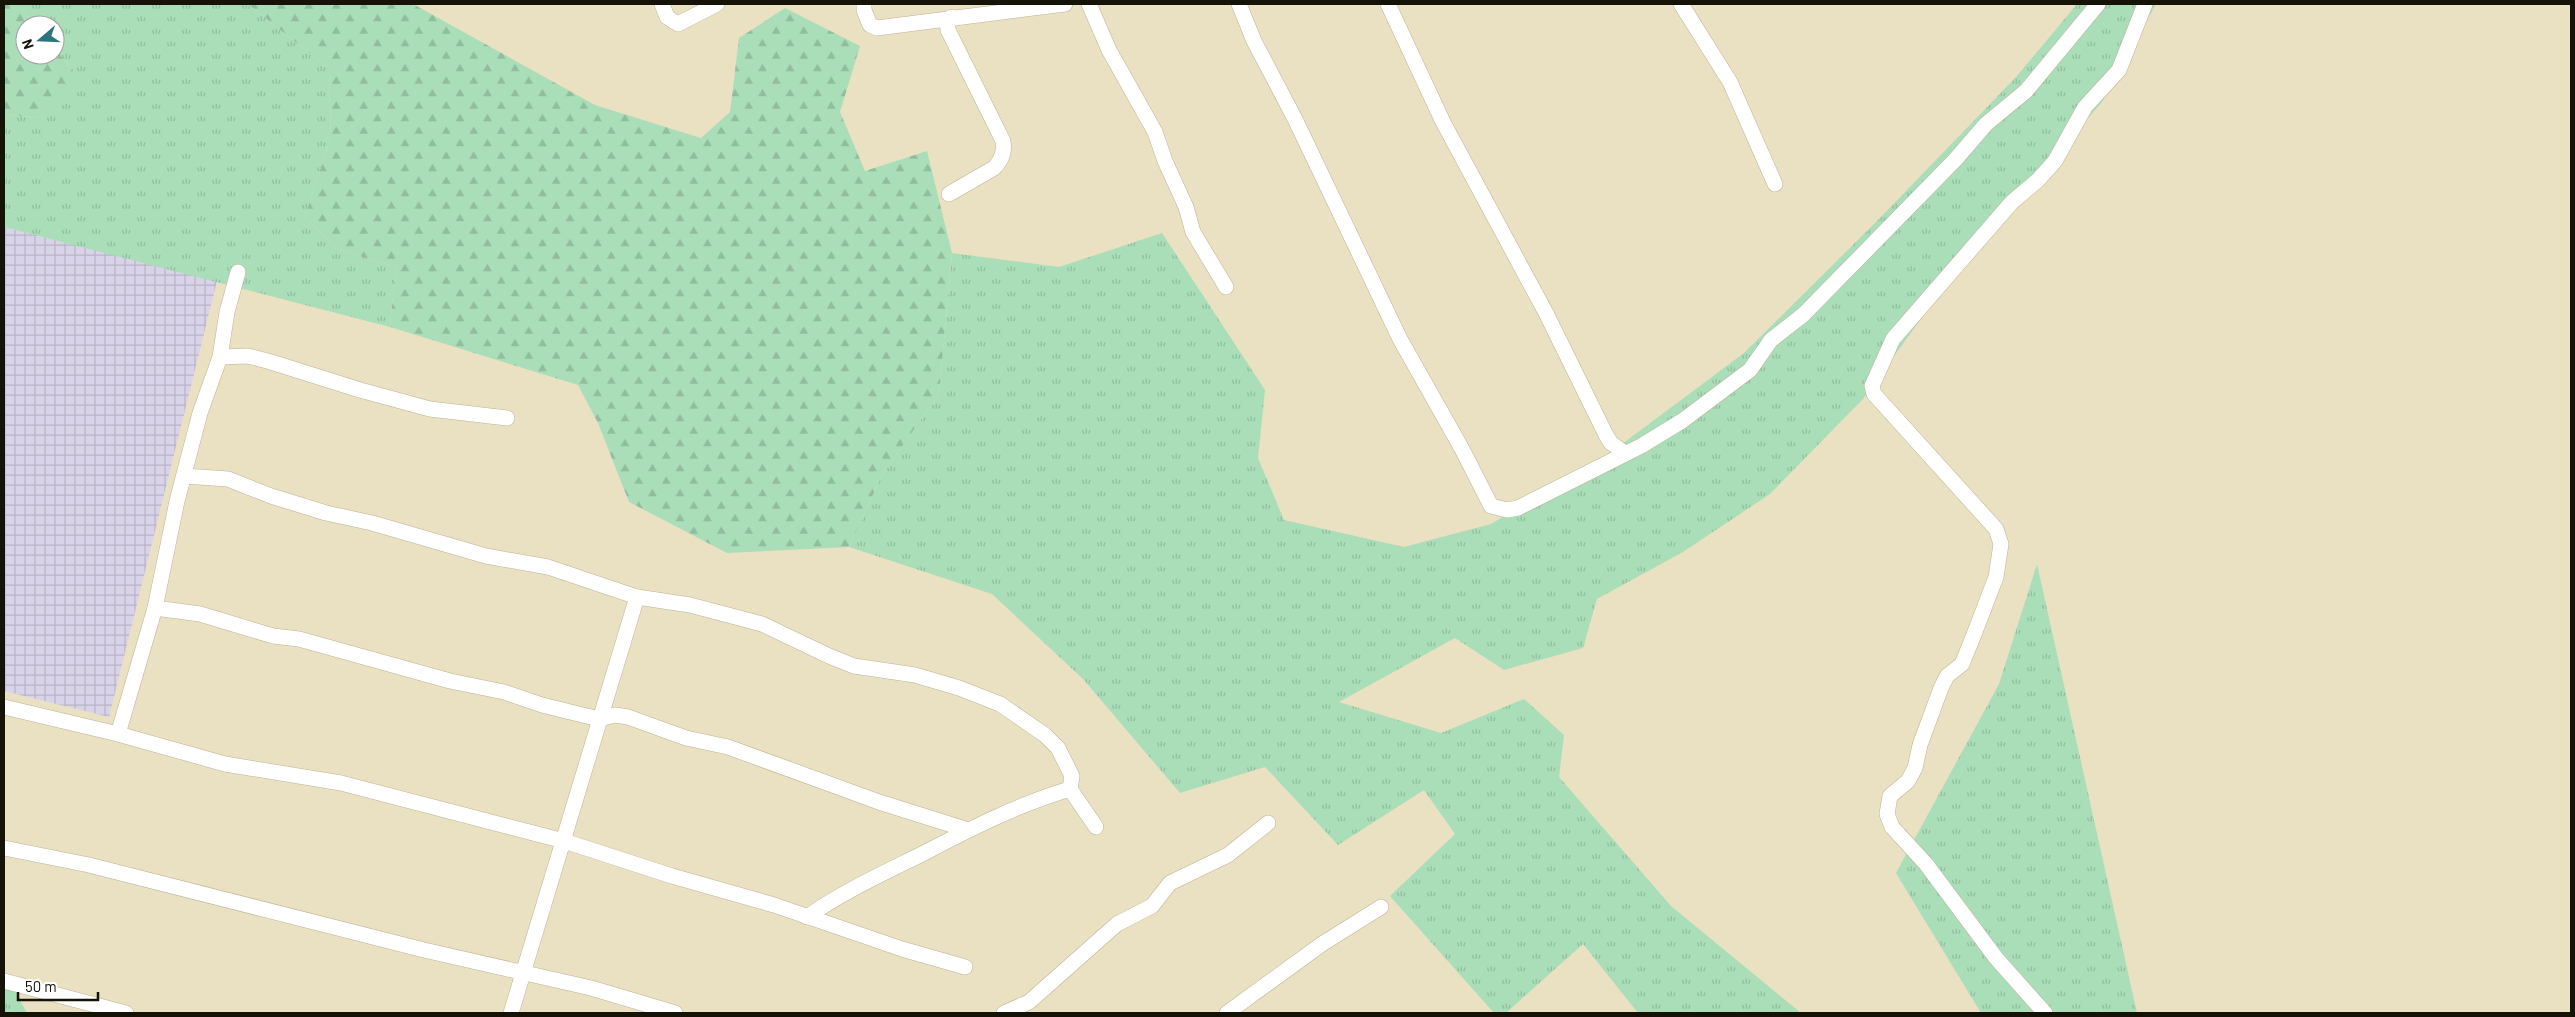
<svg xmlns="http://www.w3.org/2000/svg" width="2575" height="1017" font-family="Barlow,sans-serif">
	<style>
		.industrial { fill: url(#industrial-grid) }
		.grass { fill: url(#grass-tufts) }
		.forest { fill: url(#forest-firs) }
		.lines { fill: none; stroke-linecap: round; stroke-linejoin: round }
		.minor-casing { stroke: #bcb395; stroke-width: 16 }
		.minor { stroke: #fff; stroke-width: 15 }
	</style>
	<defs>
		<pattern id="industrial-grid" width="8" height="8" patternUnits="userSpaceOnUse" patternTransform="scale(1.25)"><rect width="8" height="8" fill="#d9d3e9"/><path d="M0 4h8M4 0v8" fill="none" stroke="#b9b4c6"/></pattern>
		<pattern id="grass-tufts" width="24" height="20" patternUnits="userSpaceOnUse" patternTransform="scale(1.25)"><rect width="24" height="20" fill="#a9deb9"/><path d="M3 7l-1-3M5 7V3M7 7l1-3M15 17l-1-3M17 17v-4M19 17l1-3" fill="none" stroke="#91bd9e"/></pattern>
		<pattern id="forest-firs" width="22" height="20" patternUnits="userSpaceOnUse" patternTransform="scale(1.25)"><rect width="22" height="20" fill="#a9deb9"/><path d="M5 1l3.5 6h-7zM16 11l3.5 6h-7z" fill="#91bd9e"/></pattern>
	</defs>
	<rect width="100%" height="100%" fill="#eae1c2"/>
	<path class="industrial" d="M4 227 217 281 109 717 4 691Z"/>
	<g class="grass">
		<path d="M17 4H248L329 69 331 137 305 216 336 249 396 267 390 327 4 227V114L38 118 73 70 55 49V25H35Z"/>
		<path d="M2077 4H2156L2102 102 1962 262 1863 399 1770 494 1683 552 1597 599 1583 648 1504 670 1455 638 1339 702 1441 733 1524 699 1564 735 1559 777 1671 906 1801 1013H1638L1583 944 1506 1013H1494L1390 896 1455 834 1424 790 1338 845 1265 767 1180 793 1083 679 992 594 849 547 882 475 939 394 952 253 1059 267 1162 233 1265 390 1258 458 1284 520 1404 547 1491 524 1610 453 1744 353 1878 220 2017 76Z"/>
		<path d="M2037 564 2137 1013H1981L1896 873 1999 684Z"/>
		<path d="M4 986 16 993 27 1013H4Z"/>
	</g>
	<g class="forest">
		<path d="M4 4H17L35 25H25V55H55V49L73 70 67 94 38 118 4 114Z"/>
		<path d="M248 4H413L595 105 701 138 730 112 739 38 785 8 860 46 840 112 865 171 927 151 952 253 939 394 882 475 849 547 727 553 629 502 598 423 578 385 390 327 396 267 336 249 305 216 331 137 329 69Z"/>
	</g>
	<g class="lines">
		<g class="minor-casing">
			<g id="minor">
				<path d="M662 4 667 17 678 24 717 4"/>
				<path d="M864 4V10L870 25 877 28 1065 4"/>
				<path d="M1089 4 1109 50 1155 132 1165 161 1186 207 1193 232 1226 287"/>
				<path d="M1239 4 1254 41 1295 119 1400 339 1462 449 1491 506 1507 510 1518 508 1641 446 1682 421 1750 370 1771 340 1803 315 1955 160 1986 124 2026 91 2098 4"/>
				<path d="M1388 4 1443 122 1546 313 1606 435 1611 443 1625 453"/>
				<path d="M1681 4 1730 82 1775 184"/>
				<path d="M949 194 994 168C1002 160 1005 152 1003 141L948 30 947 20 952 17"/>
				<path d="M220 357 248 356 271 362 360 390 430 409 507 418"/>
				<path d="M184 476 228 479 271 496 326 513 372 523 486 556 548 567 637 597 690 605 762 624 829 656 854 666 915 675 959 688 1000 704 1045 735 1058 748 1072 776 1070 789"/>
				<path d="M155 608 200 614 273 636 299 639 450 681 504 692 542 705 599 719 615 715 628 717 686 738 728 747 879 802 968 830"/>
				<path d="M4 707 118 734 225 764 341 783 564 841 672 876 774 905 902 949 965 967"/>
				<path d="M118 734 155 608 177 501 200 413 220 357 227 312 238 272"/>
				<path d="M1070 789 1096 827"/>
				<path d="M4 848 89 865 424 950 591 988 675 1013"/>
				<path d="M807 917C844 891 884 873 924 853 972 828 1019 804 1070 789"/>
				<path d="M4 981 126 1013"/>
				<path d="M511 1013 637 597"/>
				<path d="M1004 1013 1029 1002 1117 924 1152 906 1170 883 1228 855 1268 823"/>
				<path d="M1227 1013 1322 944 1381 907"/>
				<path d="M2045 1013 1996 958 1926 864 1892 827 1887 814 1890 796 1908 781 1915 768 1920 745 1941 688 1947 676 1962 664 1973 637 1996 577 2001 544 1996 529 1874 394 1872 386 1893 339 2012 202 2038 180 2055 161 2085 107 2119 70 2145 4"/>
			</g>
		</g>
		<use href="#minor" class="minor"/>
	</g>
	<rect width="2575" height="1017" fill="none" stroke="#151207" stroke-width="10"/>
	<g transform="translate(40 40) rotate(251)"><circle r="24" fill="#ffffff" stroke="#a1a09c"/>
	<path d="M0-4L9 19L0 12L-9 19Z" fill="#2c757c"/>
	<text y="-8" font-size="14" font-weight="bold" text-anchor="middle" fill="#151207">N</text>
	</g>
	<path d="M18 992v8h80v-8" fill="none" stroke="#151207" stroke-width="2.5"/>
	<text x="25" y="992" font-size="15" fill="#151207" stroke="#ffffff" stroke-width="4" paint-order="stroke">50 m</text>
</svg>
